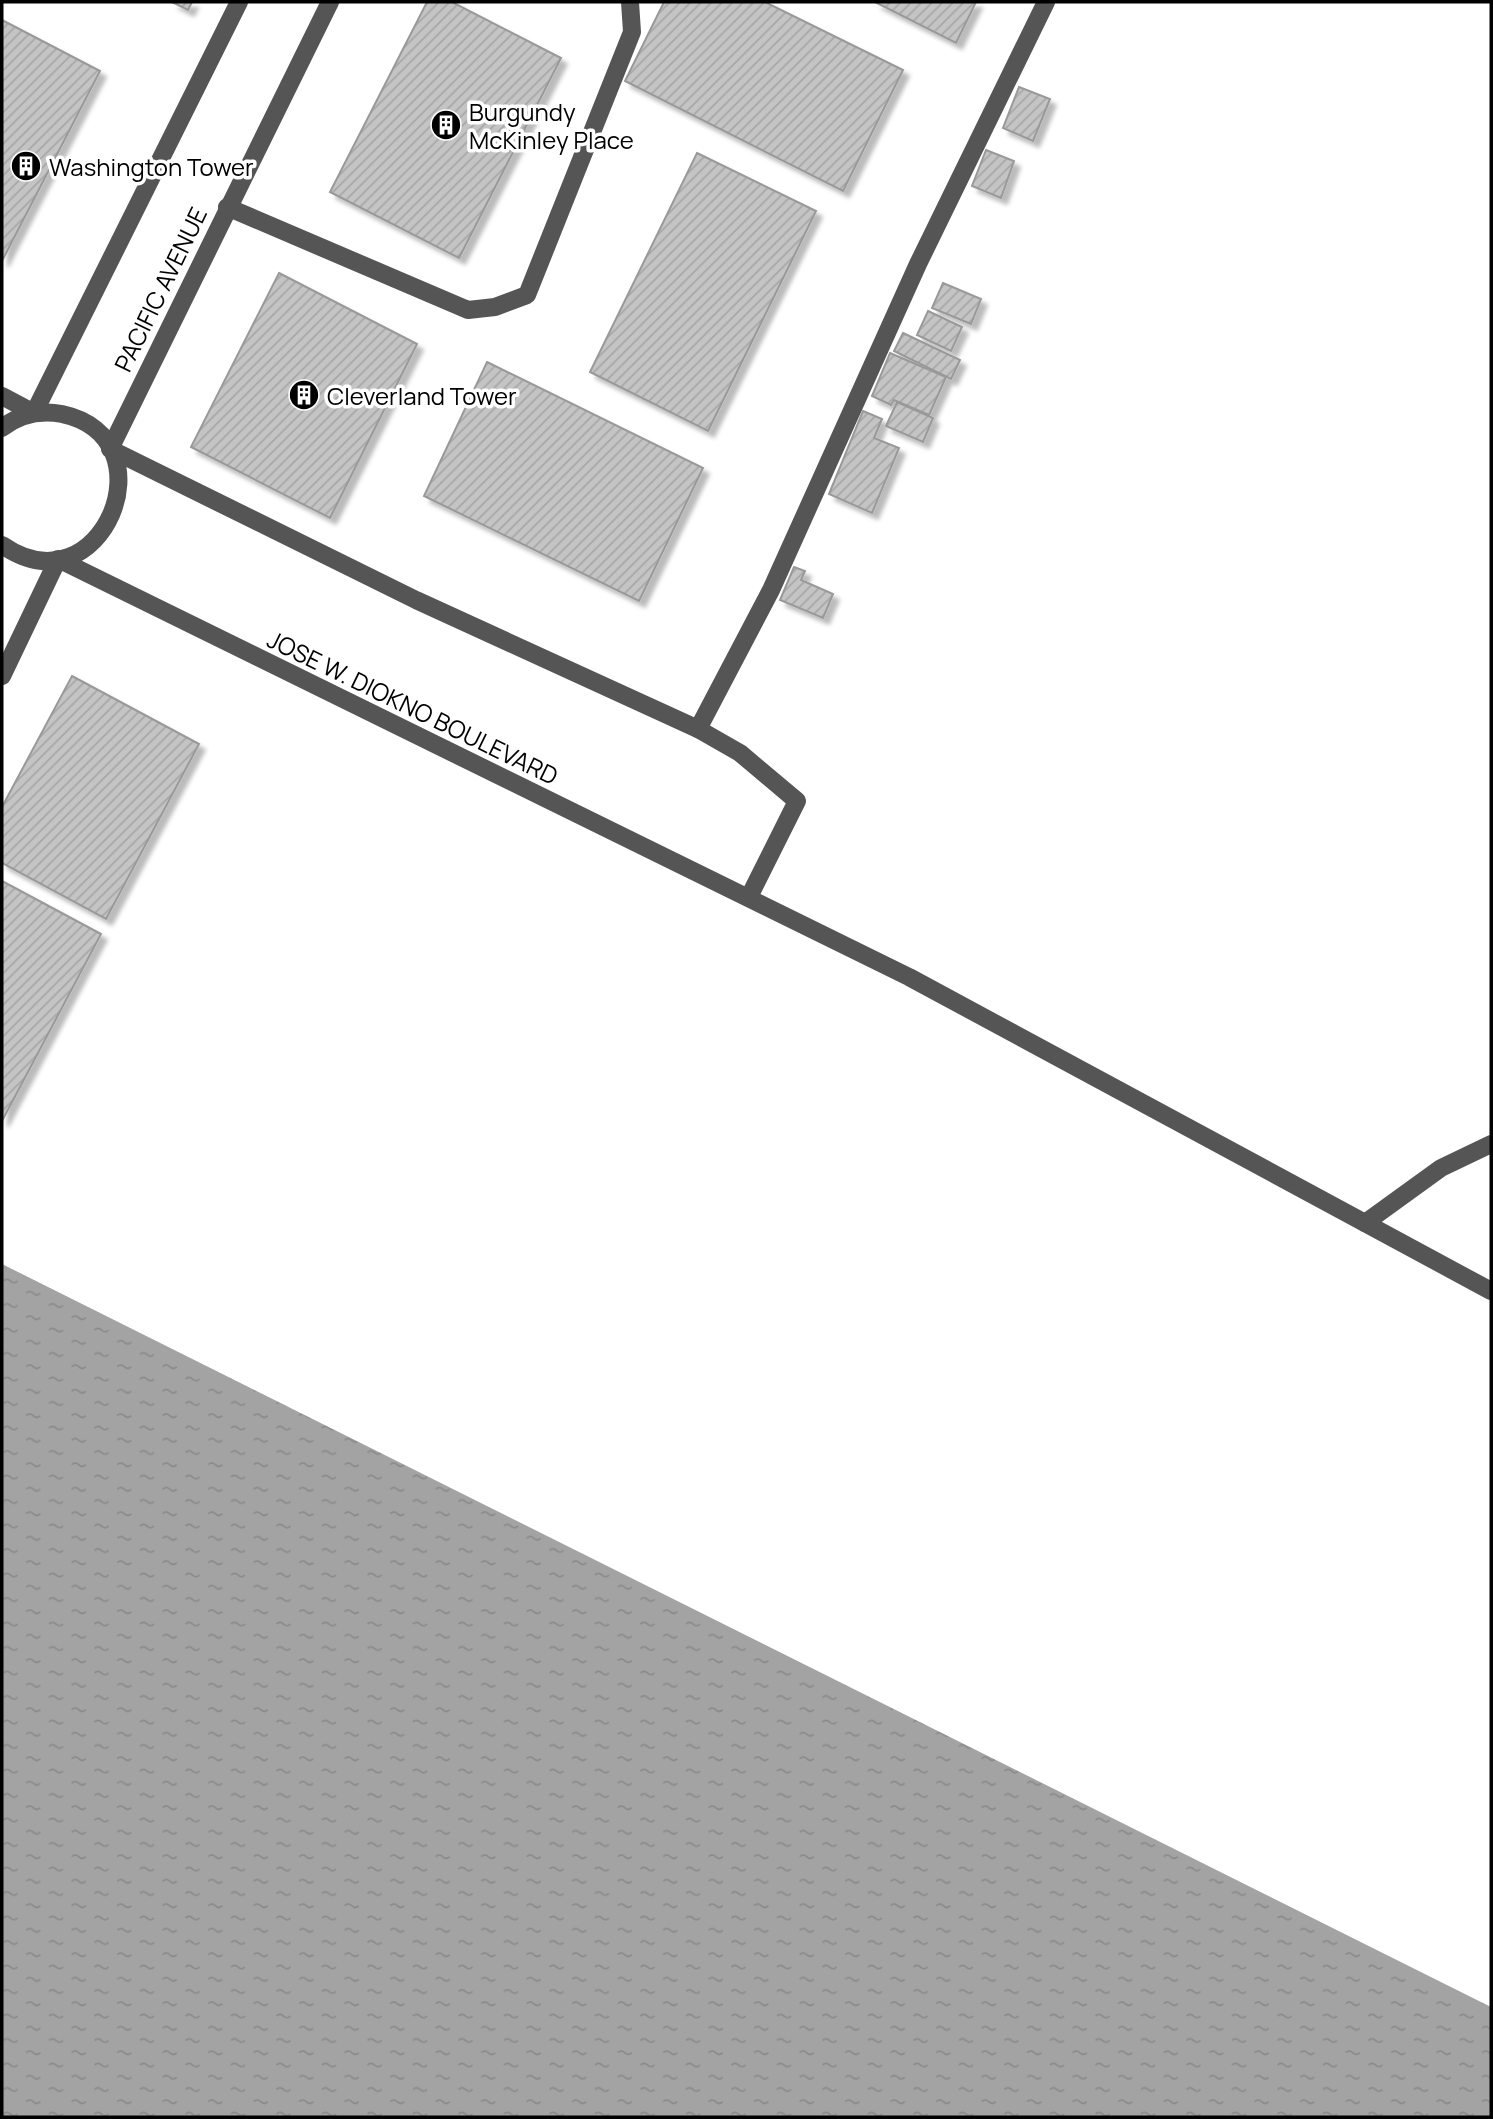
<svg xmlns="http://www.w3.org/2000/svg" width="1493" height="2119" font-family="Manrope,sans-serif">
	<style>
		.water { fill: url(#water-ripples) }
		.building { fill: url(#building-hatch); stroke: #999; stroke-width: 2; filter: url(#shadow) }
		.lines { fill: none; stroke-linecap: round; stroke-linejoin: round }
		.minor { stroke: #555; stroke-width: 18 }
		.labels { text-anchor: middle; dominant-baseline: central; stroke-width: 7; stroke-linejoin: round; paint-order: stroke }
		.poi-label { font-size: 24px; fill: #000; stroke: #fff; text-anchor: start }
		.street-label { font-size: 24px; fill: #000; stroke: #fff }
	</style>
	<defs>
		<pattern id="water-ripples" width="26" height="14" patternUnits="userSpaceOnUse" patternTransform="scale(1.75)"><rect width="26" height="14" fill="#a3a3a3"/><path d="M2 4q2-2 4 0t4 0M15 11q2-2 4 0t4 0" fill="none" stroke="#8b8b8b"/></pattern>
		<pattern id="building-hatch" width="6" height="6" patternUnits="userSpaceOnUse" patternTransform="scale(1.75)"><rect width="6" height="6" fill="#c4c4c4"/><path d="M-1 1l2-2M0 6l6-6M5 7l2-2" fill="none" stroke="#a7a7a7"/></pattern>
		<filter id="shadow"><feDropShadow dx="6" dy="6" stdDeviation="2" flood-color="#0004"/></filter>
	</defs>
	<rect width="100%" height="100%" fill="#fff"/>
	<path class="water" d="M2 1264 1491 2007V2117H2Z"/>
	<g class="building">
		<path d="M172 2H192L188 10Z"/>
		<path d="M427 2H452L561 58 459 258 330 192Z"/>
		<path d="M664 2H765L903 70 843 191 625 81Z"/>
		<path d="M875 2H976L956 43Z"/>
		<path d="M2 20 100 71 2 261Z"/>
		<path d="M1019 87 1050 99 1033 141 1003 128Z"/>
		<path d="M986 150 1014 161 1001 198 972 186Z"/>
		<path d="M697 153 816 211 708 431 590 372Z"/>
		<path d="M279 273 417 344 330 518 191 447Z"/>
		<path d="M943 283 981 299 971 324 932 308Z"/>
		<path d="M928 311 962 327 951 351 917 335Z"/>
		<path d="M903 333 960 360 951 379 894 351Z"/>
		<path d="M890 353 946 377 929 415 894 400 891 405 872 396Z"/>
		<path d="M487 362 703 468 639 601 424 496Z"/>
		<path d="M897 402 933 418 923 442 886 426Z"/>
		<path d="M863 411 882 419 874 438 899 448 872 513 829 494Z"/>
		<path d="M794 567 805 571 801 580 833 594 823 618 780 600Z"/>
		<path d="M72 676 199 744 106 919 2 863V807Z"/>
		<path d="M2 881 101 934 2 1121Z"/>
	</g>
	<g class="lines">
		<g class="minor">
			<path d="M330 2 110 449 416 600 698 729 740 753 797 801 749 897"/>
			<path d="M227 207 468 310 495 307 527 295 632 32 630 2"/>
			<path d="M2 396 34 413 239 2"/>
			<path d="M2 428C20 414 40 410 62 414 174 438 101 614 2 545"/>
			<path d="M2 676 58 559 909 977 1491 1291"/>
			<path d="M698 729 771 590 918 264 1046 2"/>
			<path d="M1365 1223 1441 1168 1491 1144"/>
		</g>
	</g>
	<defs>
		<g id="building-disc" transform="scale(1.575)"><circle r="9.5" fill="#000" stroke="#fff"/><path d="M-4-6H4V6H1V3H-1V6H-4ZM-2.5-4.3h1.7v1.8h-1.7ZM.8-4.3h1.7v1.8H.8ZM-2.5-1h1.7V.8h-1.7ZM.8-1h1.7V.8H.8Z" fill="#fff"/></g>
	</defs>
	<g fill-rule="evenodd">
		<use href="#building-disc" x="446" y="125"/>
		<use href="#building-disc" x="26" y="166"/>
		<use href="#building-disc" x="304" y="395"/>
	</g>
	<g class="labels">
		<g class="poi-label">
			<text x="469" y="111">Burgundy<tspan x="469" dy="28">McKinley Place</tspan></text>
			<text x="49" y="166">Washington Tower</text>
			<text x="327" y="395">Cleverland Tower</text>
		</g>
		<g class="street-label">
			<text transform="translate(160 289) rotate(-64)">PACIFIC AVENUE</text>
			<text transform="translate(413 707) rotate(26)">JOSE W. DIOKNO BOULEVARD</text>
		</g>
	</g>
	<rect width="1493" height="2119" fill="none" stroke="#000000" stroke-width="7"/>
</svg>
